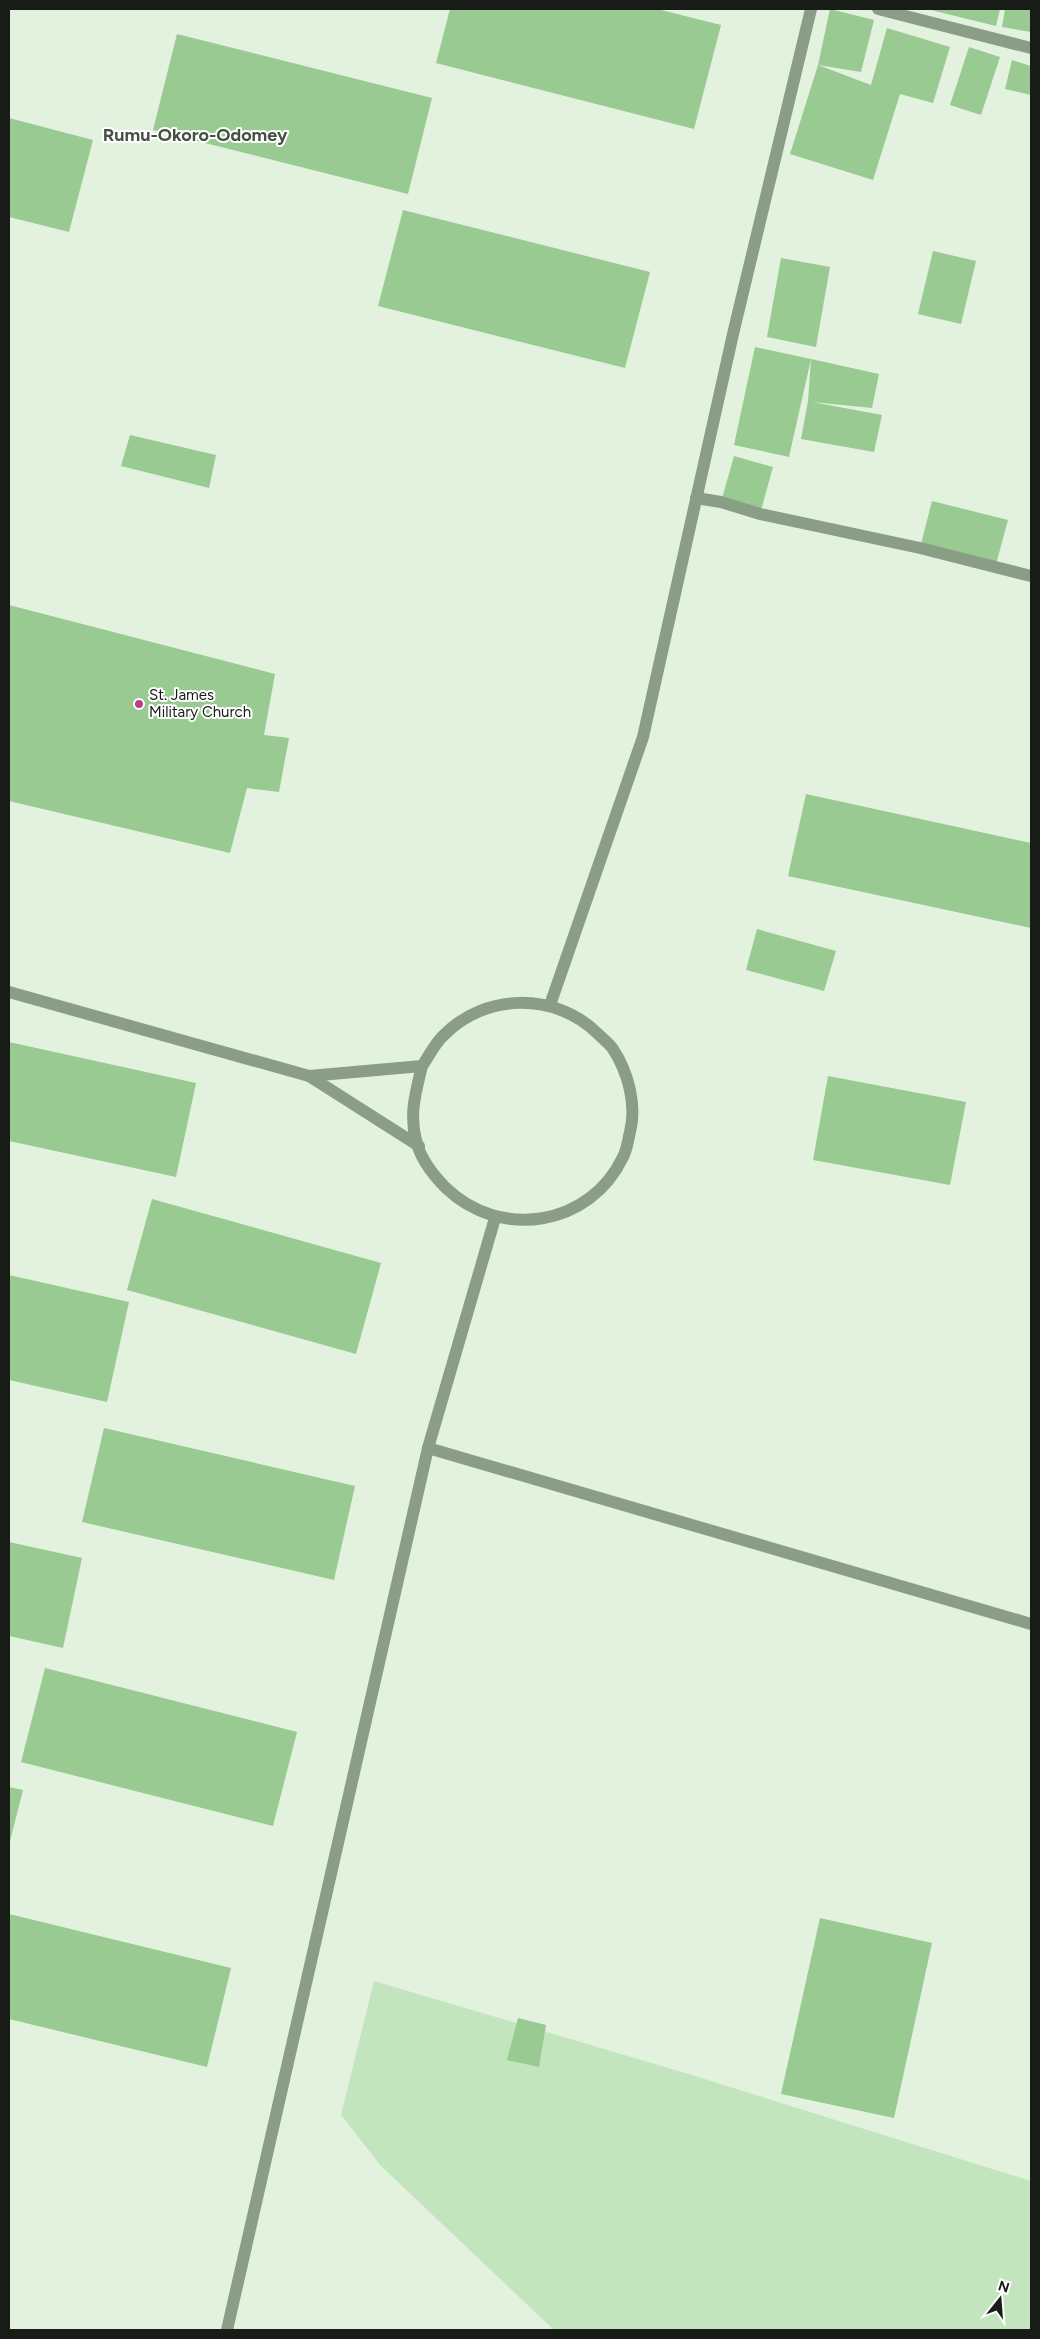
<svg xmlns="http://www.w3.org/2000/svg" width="1040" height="2339" font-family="Figtree,sans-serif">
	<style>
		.green { fill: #c3e5bd }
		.building { fill: #99ca91 }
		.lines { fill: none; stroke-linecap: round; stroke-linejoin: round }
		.minor { stroke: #8a9e86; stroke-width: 12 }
		.poi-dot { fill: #bf3d84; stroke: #fff; stroke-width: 2 }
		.labels { text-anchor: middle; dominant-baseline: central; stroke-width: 4; stroke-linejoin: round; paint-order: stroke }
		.poi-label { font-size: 15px; fill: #171c16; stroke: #fff; text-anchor: start }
		.quarter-label { font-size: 18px; font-weight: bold; fill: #445142; stroke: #fff }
	</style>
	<rect width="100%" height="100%" fill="#e2f2df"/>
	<path class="green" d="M374 1981 682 2072 1031 2181V2330H554L381 2166 341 2115Z"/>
	<g class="building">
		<path d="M450 9H657L721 25 694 129 436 63Z"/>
		<path d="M830 9 874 20 861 72 818 65 871 85 887 28 950 47 933 103 900 94 873 180 790 154 818 65Z"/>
		<path d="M927 9H1000L996 26Z"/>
		<path d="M1005 9H1031V32L1002 27Z"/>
		<path d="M177 34 432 98 408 194 153 130Z"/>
		<path d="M969 47 1000 57 981 115 950 105Z"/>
		<path d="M1012 60 1031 66V95L1005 89Z"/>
		<path d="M9 118 93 140 69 232 9 217Z"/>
		<path d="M403 210 650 272 625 368 378 306Z"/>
		<path d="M933 251 976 261 961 324 918 314Z"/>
		<path d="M781 258 830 267 816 347 767 337Z"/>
		<path d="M755 347 811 359 789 457 734 445Z"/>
		<path d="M811 359 879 374 872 408 812 402 882 415 874 452 801 439 808 401Z"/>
		<path d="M130 435 216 455 209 488 121 466Z"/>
		<path d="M734 456 773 467 760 514 721 502Z"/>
		<path d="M932 501 1008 520 995 568 920 548Z"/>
		<path d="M9 605 275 674 264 735 289 738 279 792 247 788 230 853 9 801Z"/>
		<path d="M806 794 1031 843V928L788 876Z"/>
		<path d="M757 929 836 951 824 991 746 970Z"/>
		<path d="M9 1042 196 1083 176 1177 9 1141Z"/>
		<path d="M828 1076 966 1102 950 1185 813 1160Z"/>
		<path d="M152 1199 381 1263 356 1354 127 1290Z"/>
		<path d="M9 1275 129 1302 107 1402 9 1380Z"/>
		<path d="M104 1428 355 1486 334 1580 82 1522Z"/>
		<path d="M9 1542 82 1558 63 1648 9 1636Z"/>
		<path d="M45 1668 297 1732 273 1826 21 1762Z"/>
		<path d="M9 1787 23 1790 9 1845Z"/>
		<path d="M9 1914 231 1968 207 2067 9 2019Z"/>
		<path d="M820 1918 932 1943 894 2118 781 2094Z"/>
		<path d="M518 2018 546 2025 539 2067 507 2060Z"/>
	</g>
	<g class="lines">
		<g class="minor">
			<path d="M878 9 1031 48"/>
			<path d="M696 498 721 502 760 514 920 548 1031 576"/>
			<path d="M9 992 309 1076 419 1146"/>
			<path d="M550 1005 643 737 733 334 811 9"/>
			<path d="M309 1076 422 1066C429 1056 435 1043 444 1035 485 993 555 992 597 1033 602 1038 609 1043 613 1049 628 1072 637 1105 630 1132 628 1140 627 1150 623 1157 590 1227 500 1240 446 1188 433 1175 420 1158 416 1140 409 1114 416 1091 422 1066"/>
			<path d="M428 1448 1031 1624"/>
			<path d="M227 2330 428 1448 495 1218"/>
		</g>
	</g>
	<circle class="poi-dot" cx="139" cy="704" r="5"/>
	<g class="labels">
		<g class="poi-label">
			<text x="149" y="695">St. James<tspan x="149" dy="17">Military Church</tspan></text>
		</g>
		<g class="quarter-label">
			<text x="195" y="135">Rumu-Okoro-Odomey</text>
		</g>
	</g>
	<rect width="1040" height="2339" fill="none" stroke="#171c16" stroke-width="20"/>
	<g transform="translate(1000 2299) rotate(17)" stroke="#ffffff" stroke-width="4" paint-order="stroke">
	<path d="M0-4L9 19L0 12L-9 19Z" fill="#171c16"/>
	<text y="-8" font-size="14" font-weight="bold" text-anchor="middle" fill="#171c16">N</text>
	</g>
</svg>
